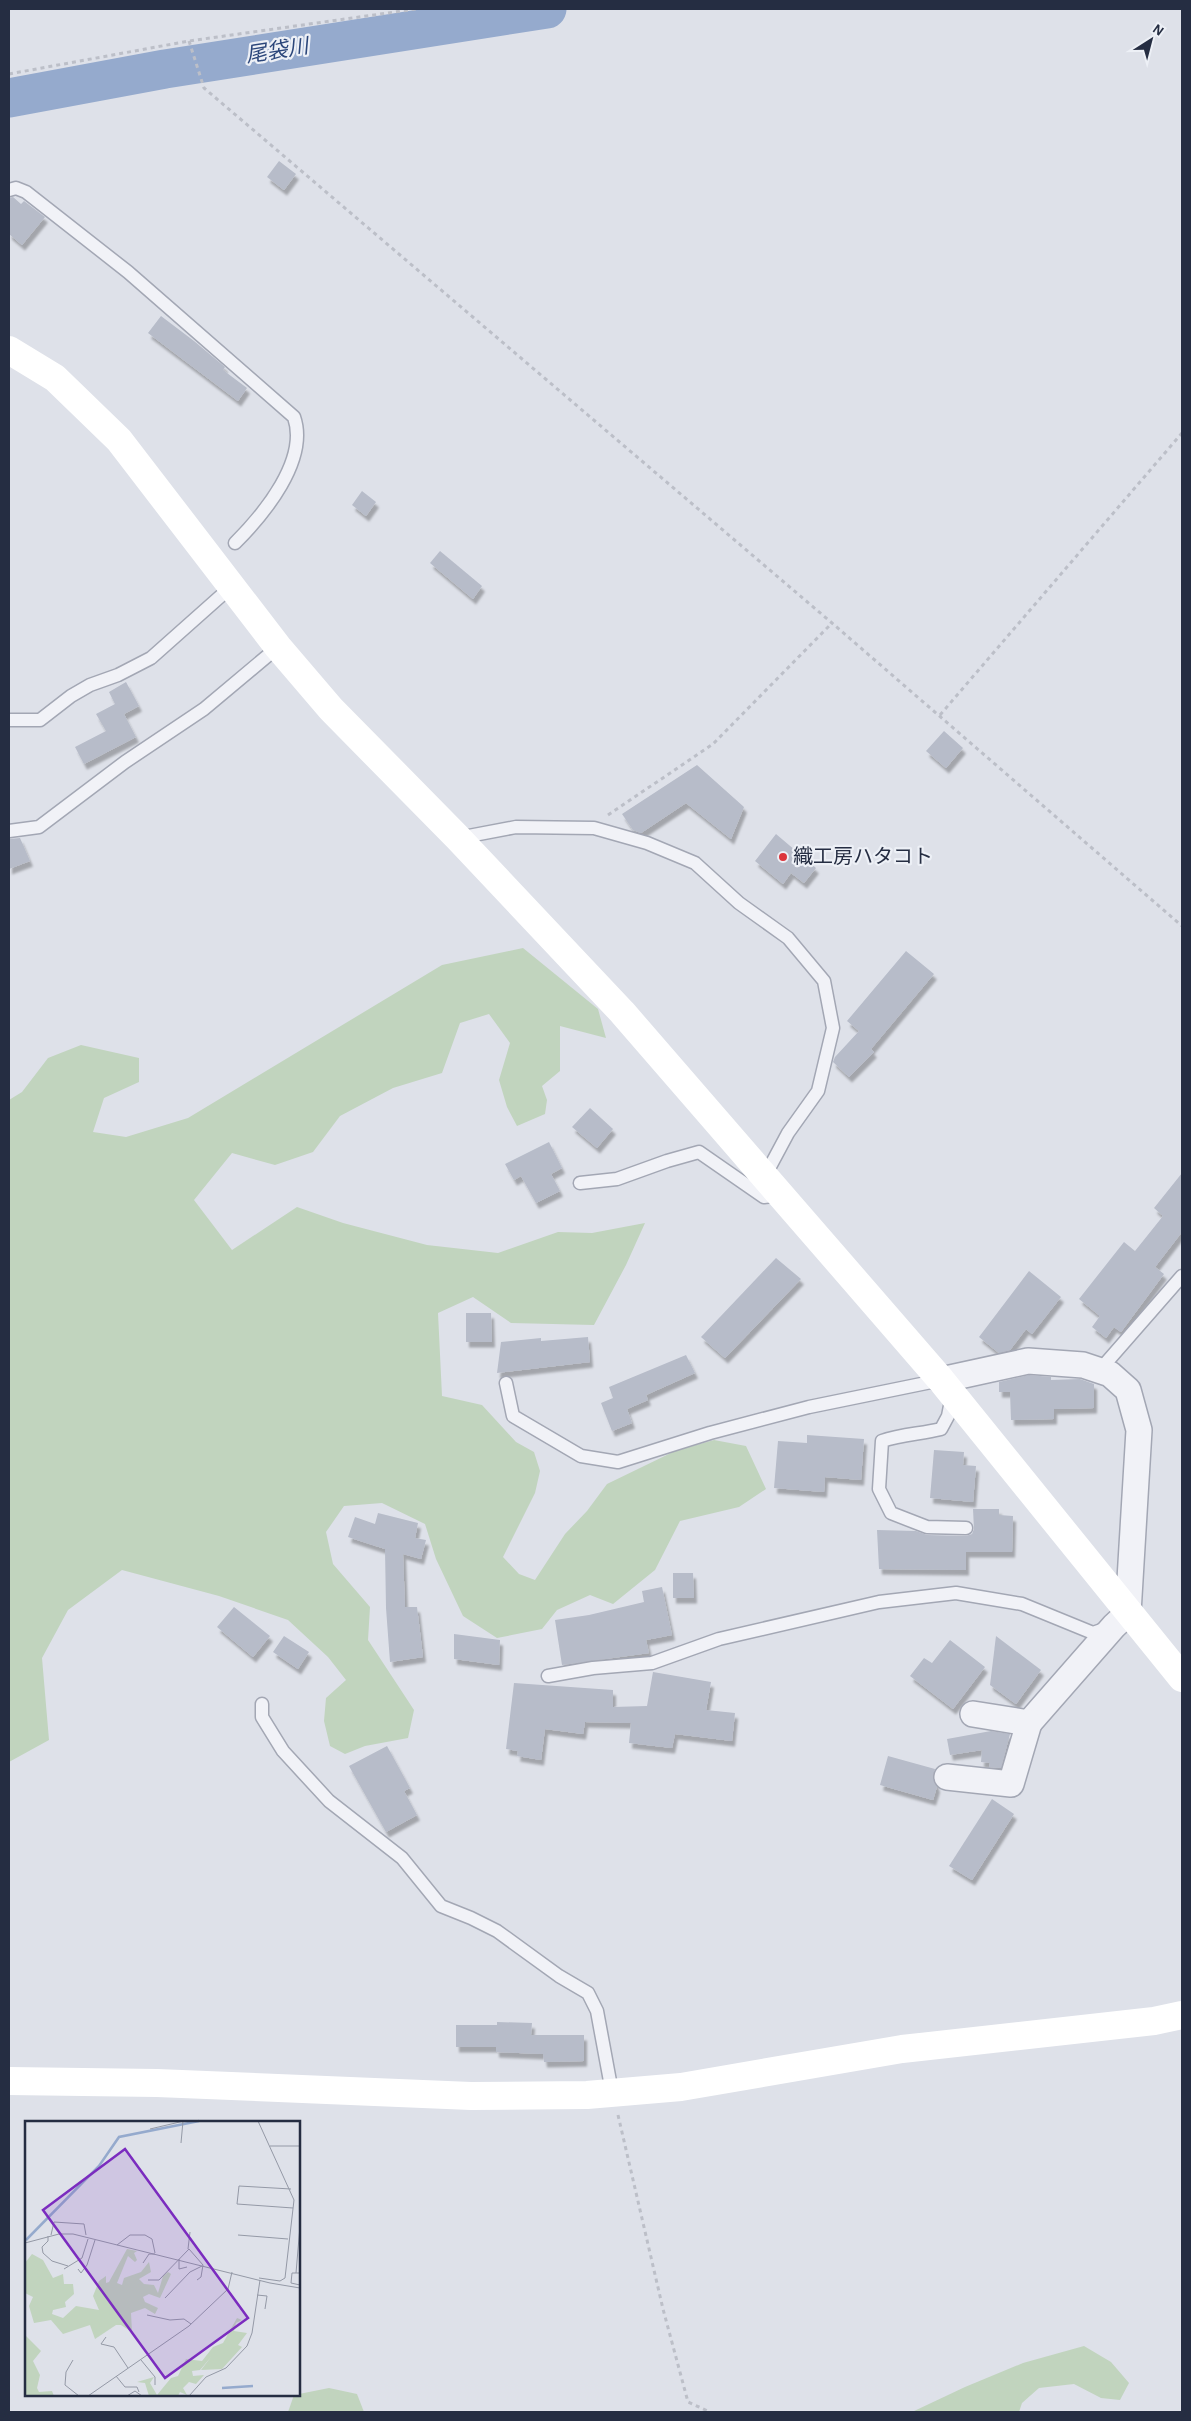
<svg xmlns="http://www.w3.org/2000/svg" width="1191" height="2421" font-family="'Alegreya Sans','Noto Sans JP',sans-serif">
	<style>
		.green { fill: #c1d4be }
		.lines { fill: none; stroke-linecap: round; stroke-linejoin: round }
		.river { stroke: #95aacd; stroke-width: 39 }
		.building { fill: #b7bcc9; filter: url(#shadow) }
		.lane-casing { stroke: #a3a7b4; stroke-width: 15 }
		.street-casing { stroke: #a3a7b4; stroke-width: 28 }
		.path { stroke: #bcbfc8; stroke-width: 3; stroke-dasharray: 4 4; stroke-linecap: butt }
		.lane { stroke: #f1f2f7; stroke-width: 12 }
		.street { stroke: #f1f2f7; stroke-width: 25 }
		.secondary { stroke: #fff; stroke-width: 28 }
		.poi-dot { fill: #dc353c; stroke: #edf0f6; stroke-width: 2 }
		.labels { text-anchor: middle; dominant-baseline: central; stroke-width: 4.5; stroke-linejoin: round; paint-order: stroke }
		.poi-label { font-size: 20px; fill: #252d42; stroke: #edf0f6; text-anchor: start }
		.water-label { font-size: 21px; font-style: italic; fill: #2b467a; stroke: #edf0f6 }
		.inset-river { fill: none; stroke: #95aacd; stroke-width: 2.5 }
		.inset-road { fill: none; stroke: #9499a6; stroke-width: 1 }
		.view { fill: #7b2cbf; fill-opacity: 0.15; stroke: #7b2cbf; stroke-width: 2.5 }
		.inset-edge { fill: none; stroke: #252d42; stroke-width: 2.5 }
	</style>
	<defs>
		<filter id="shadow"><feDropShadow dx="3" dy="5.5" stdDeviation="1" flood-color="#0004"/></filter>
	</defs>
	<rect width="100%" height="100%" fill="#dee1e9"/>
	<g class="green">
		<path d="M523 948 598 1009 606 1038 560 1026V1071L542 1086 547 1100 545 1114 517 1126 507 1107 499 1080 510 1043 489 1014 460 1023 442 1073 393 1088 340 1116 313 1152 275 1165 232 1153 194 1200 232 1250 297 1207 343 1223 427 1245 498 1253 558 1232 592 1233 645 1223 626 1265 594 1325 511 1323 473 1297 438 1313 442 1396 482 1405 516 1442 534 1452 540 1471 535 1493 503 1557 519 1574 535 1580 565 1534 587 1511 607 1484 675 1451 714 1440 746 1446 766 1489 739 1507 680 1521 655 1570 613 1604 590 1595 557 1610 542 1629 497 1638 463 1616 436 1559 425 1524 382 1503 344 1506 326 1532 333 1564 370 1607 368 1640 414 1710 408 1738 365 1746 345 1754 330 1746 324 1721 326 1698 346 1680 328 1657 288 1620 219 1596 122 1570 68 1610 42 1658 49 1740 9 1762V1100L22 1092 48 1058 81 1045 139 1058V1082L104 1098 93 1132 126 1137 188 1118 442 965Z"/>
		<path d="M1084 2346 1111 2362 1129 2383 1120 2400 1101 2398 1074 2384 1039 2388 1022 2403 1019 2412H912L965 2387 1023 2363Z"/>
		<path d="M329 2388 357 2394 364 2412H288L294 2395Z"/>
	</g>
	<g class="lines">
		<path class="river" d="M9 98 165 69 547 9"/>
	</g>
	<g class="building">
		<path d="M279 161 296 174 284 190 267 177Z"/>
		<path d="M13 197 21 204 24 201 45 217 22 245 9 234V198Z"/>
		<path d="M161 316 194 341 225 367 223 370 247 388 238 401 148 333Z"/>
		<path d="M362 491 376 502 366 516 352 505Z"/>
		<path d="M440 551 482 586 473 599 430 563Z"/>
		<path d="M126 682 139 706 124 714 136 737 84 764 75 747 106 731 96 714 115 704 109 692Z"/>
		<path d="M944 731 963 748 946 768 926 751Z"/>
		<path d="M697 765 744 807 731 839 686 803 641 833 633 830 622 814Z"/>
		<path d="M776 834 816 868 804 883 791 873 783 884 755 861Z"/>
		<path d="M20 838 30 861 9 869V839Z"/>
		<path d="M906 951 934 974 871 1049 874 1052 849 1077 833 1062 835 1057 859 1031 847 1021Z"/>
		<path d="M590 1108 613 1129 597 1148 572 1127Z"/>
		<path d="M549 1142 562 1168 551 1174 560 1191 536 1203 521 1176 514 1180 505 1164Z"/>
		<path d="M1182 1173V1232L1155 1267 1164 1274 1121 1332 1114 1327 1106 1338 1092 1327 1100 1316 1079 1299 1124 1242 1135 1251 1163 1216 1154 1208Z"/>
		<path d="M776 1258 801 1279 725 1358 701 1337Z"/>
		<path d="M1029 1271 1061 1297 1032 1334 1026 1329 1010 1350 999 1353 979 1337Z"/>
		<path d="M466 1313H491L492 1342H466Z"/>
		<path d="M588 1337 590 1362 497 1373 501 1342 541 1338V1341Z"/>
		<path d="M686 1355 695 1373 646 1395 648 1400 627 1409 632 1423 612 1431 601 1403 613 1398 609 1387Z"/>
		<path d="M1029 1375 1051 1377V1380L1080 1379 1094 1384V1408L1054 1409V1419L1011 1420 1010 1392H999V1382Z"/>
		<path d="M807 1435 864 1439 861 1480 825 1477 824 1492 774 1488 778 1441 807 1443Z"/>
		<path d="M934 1450 964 1452 963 1465 976 1466 973 1502 930 1498Z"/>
		<path d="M973 1509H999V1515L1013 1516 1012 1552H966V1570L879 1569 877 1530 916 1531 927 1535 966 1536 972 1534 974 1529Z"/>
		<path d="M378 1513 418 1523 415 1538 426 1540 421 1559 403 1554 405 1607H417L423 1657 390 1662 386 1608 385 1549 348 1537 355 1517 375 1524Z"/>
		<path d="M673 1573H693L694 1598H673Z"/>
		<path d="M662 1587 672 1635 646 1640 649 1653 562 1665 555 1620 589 1615 644 1602 642 1591Z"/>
		<path d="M234 1607 270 1636 253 1657 217 1627Z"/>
		<path d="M454 1634 500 1640 499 1665 454 1659Z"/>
		<path d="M284 1636 309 1652 298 1669 273 1652Z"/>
		<path d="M996 1636 1041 1670 1016 1704 990 1685Z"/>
		<path d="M950 1640 985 1667 953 1709 910 1676 924 1658 932 1663Z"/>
		<path d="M653 1672 711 1682 706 1710 735 1713 732 1741 675 1734 672 1748 629 1743 631 1723 585 1722 583 1734 545 1729 541 1760 517 1756 518 1751 506 1749 514 1683 613 1690V1707L647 1706Z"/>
		<path d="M991 1731 1010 1734 1001 1768 989 1767 990 1763 981 1762 982 1750 950 1755 947 1739Z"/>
		<path d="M387 1746 410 1788 404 1791 417 1815 386 1832 349 1766Z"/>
		<path d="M888 1756 935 1769 933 1776 937 1787 933 1800 880 1785Z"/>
		<path d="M992 1799 1014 1814 972 1880 949 1866Z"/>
		<path d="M497 2022 532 2023 531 2035H584V2061L544 2062 543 2054 496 2052V2047H456V2025H497Z"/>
	</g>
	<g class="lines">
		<g class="lane-casing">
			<g id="lane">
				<path d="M9 190 16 188 26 192 128 272 294 417C309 460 264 514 235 543"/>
				<path d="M9 720H40L71 696 90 685 118 675 151 658 232 586"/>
				<path d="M9 831 39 827 125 762 204 709 278 647"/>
				<path d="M458 838 516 827 594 828 647 843 695 863 739 903 788 938 824 981 833 1028 818 1091 788 1133 765 1176"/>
				<path d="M580 1183 617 1179 667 1161 699 1152 764 1197 781 1195"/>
				<path d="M1099 1371 1182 1276"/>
				<path d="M506 1383 513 1416 581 1456 618 1462 710 1433 809 1407 941 1380"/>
				<path d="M952 1396 948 1416 941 1429C921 1434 902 1434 882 1441L879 1489 891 1513 927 1527 966 1528"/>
				<path d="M548 1676 593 1668 652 1663 719 1639 879 1602 956 1593 1022 1604 1093 1633 1107 1628"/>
				<path d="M262 1704V1717L283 1751 329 1801 402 1858 441 1906 471 1918 497 1931 559 1976 588 1993 597 2011 612 2092"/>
			</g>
		</g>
		<g class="street-casing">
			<g id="street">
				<path d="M941 1380 1028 1361 1083 1365 1110 1374 1128 1390 1139 1430 1128 1613 1114 1626 1029 1723 973 1714"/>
				<path d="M947 1777 1011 1784 1029 1723"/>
			</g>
		</g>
		<g class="path">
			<path d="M189 41 204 88 832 623 1182 926"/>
			<path d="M9 74 189 41 416 9"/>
			<path d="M940 715 1182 433"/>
			<path d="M608 815 713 744 832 623"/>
			<path d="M618 2115 663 2309 688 2402 710 2412"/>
		</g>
		<use href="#lane" class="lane"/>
		<use href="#street" class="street"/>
		<g class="secondary">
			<path d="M9 350 55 378 119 440 278 647 331 709 458 838 622 1012 941 1380 1182 1678"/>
			<path d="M9 2081 157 2083 471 2096 587 2095 681 2087 902 2049 1154 2021 1182 2015"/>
		</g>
	</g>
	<circle class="poi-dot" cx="783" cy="857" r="5"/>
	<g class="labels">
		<g class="poi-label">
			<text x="793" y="857">織工房ハタコト</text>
		</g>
		<g class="water-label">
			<text transform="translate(277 51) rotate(-9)">尾袋川</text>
		</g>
	</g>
	<g transform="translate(25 2121)">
		<rect width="275" height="275" fill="#dee1e9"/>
		<path d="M102 128 112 130 109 132 112 139 110 141 103 135 92 162 97 164 99 157 116 151 124 141 126 151 114 158 119 163 129 164 133 172 138 155 143 151 146 153 135 177 124 173 118 176 120 181 133 187 130 193 120 187 106 192 107 211 96 204H91L70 218 65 204 38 213 26 199 9 202 4 185 8 176 0 172V142L7 133 18 139 28 157 38 153 39 163H48L49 173 40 181 41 186 28 189 27 193 38 197 51 185 74 189 68 175 74 160 81 155V162L84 161ZM212 197 217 199 211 202 209 210 222 212 213 224 217 226 197 248 176 249 186 236 175 249 167 250 168 255 179 254 171 263 164 261 158 267 162 274 155 271 153 275H124L120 262 112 261 129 256 125 262 132 274 146 257 153 255 161 238 177 240 188 226 198 222ZM0 214 16 230 8 240 15 254 12 267 14 271 27 270 29 275H0Z" fill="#c1d4be"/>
		<path class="inset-river" d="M1 119 74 45 94 16 174 0M197 267 228 265"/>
		<path class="inset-road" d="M233 0 269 79 260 157 255 160 234 157M125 8 159 0M156 22 158 0M245 25H274M266 68 214 65 212 83 268 87M26 114 29 101 59 103 61 114M213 114 263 118M23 115V120L17 126 18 132 27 140 43 145M0 122 34 113H48L245 162 275 167M92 124 105 114H120L127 118 130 132M163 128 165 111M154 138V148L162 146M118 142 124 133H130M39 148 57 137 63 118M53 148 56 152 62 144 70 119M271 152 275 105M275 152H267L266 162 275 164M123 159H134L164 128 178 144 176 156 172 159M232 174 242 175 240 188M140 177 165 151 177 145M122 194 145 199 159 198 166 203M81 216 76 223 89 226 103 247M48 239 41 251 40 264 54 275M116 239 130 256V264M91 255 100 266H112L114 271M63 275 164 205 203 168 207 151M102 275 110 270 117 275M164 275 181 256 201 247 222 225 227 212 235 159"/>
		<path class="view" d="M100 28 223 197 140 257 18 89Z"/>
		<rect width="275" height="275" class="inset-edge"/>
	</g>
	<rect width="1191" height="2421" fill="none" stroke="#252d42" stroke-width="20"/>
	<g transform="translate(1151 40) rotate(36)" stroke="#edf0f6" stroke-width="4" paint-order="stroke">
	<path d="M0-4L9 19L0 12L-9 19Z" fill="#252d42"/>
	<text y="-8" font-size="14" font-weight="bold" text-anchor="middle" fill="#252d42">N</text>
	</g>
</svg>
